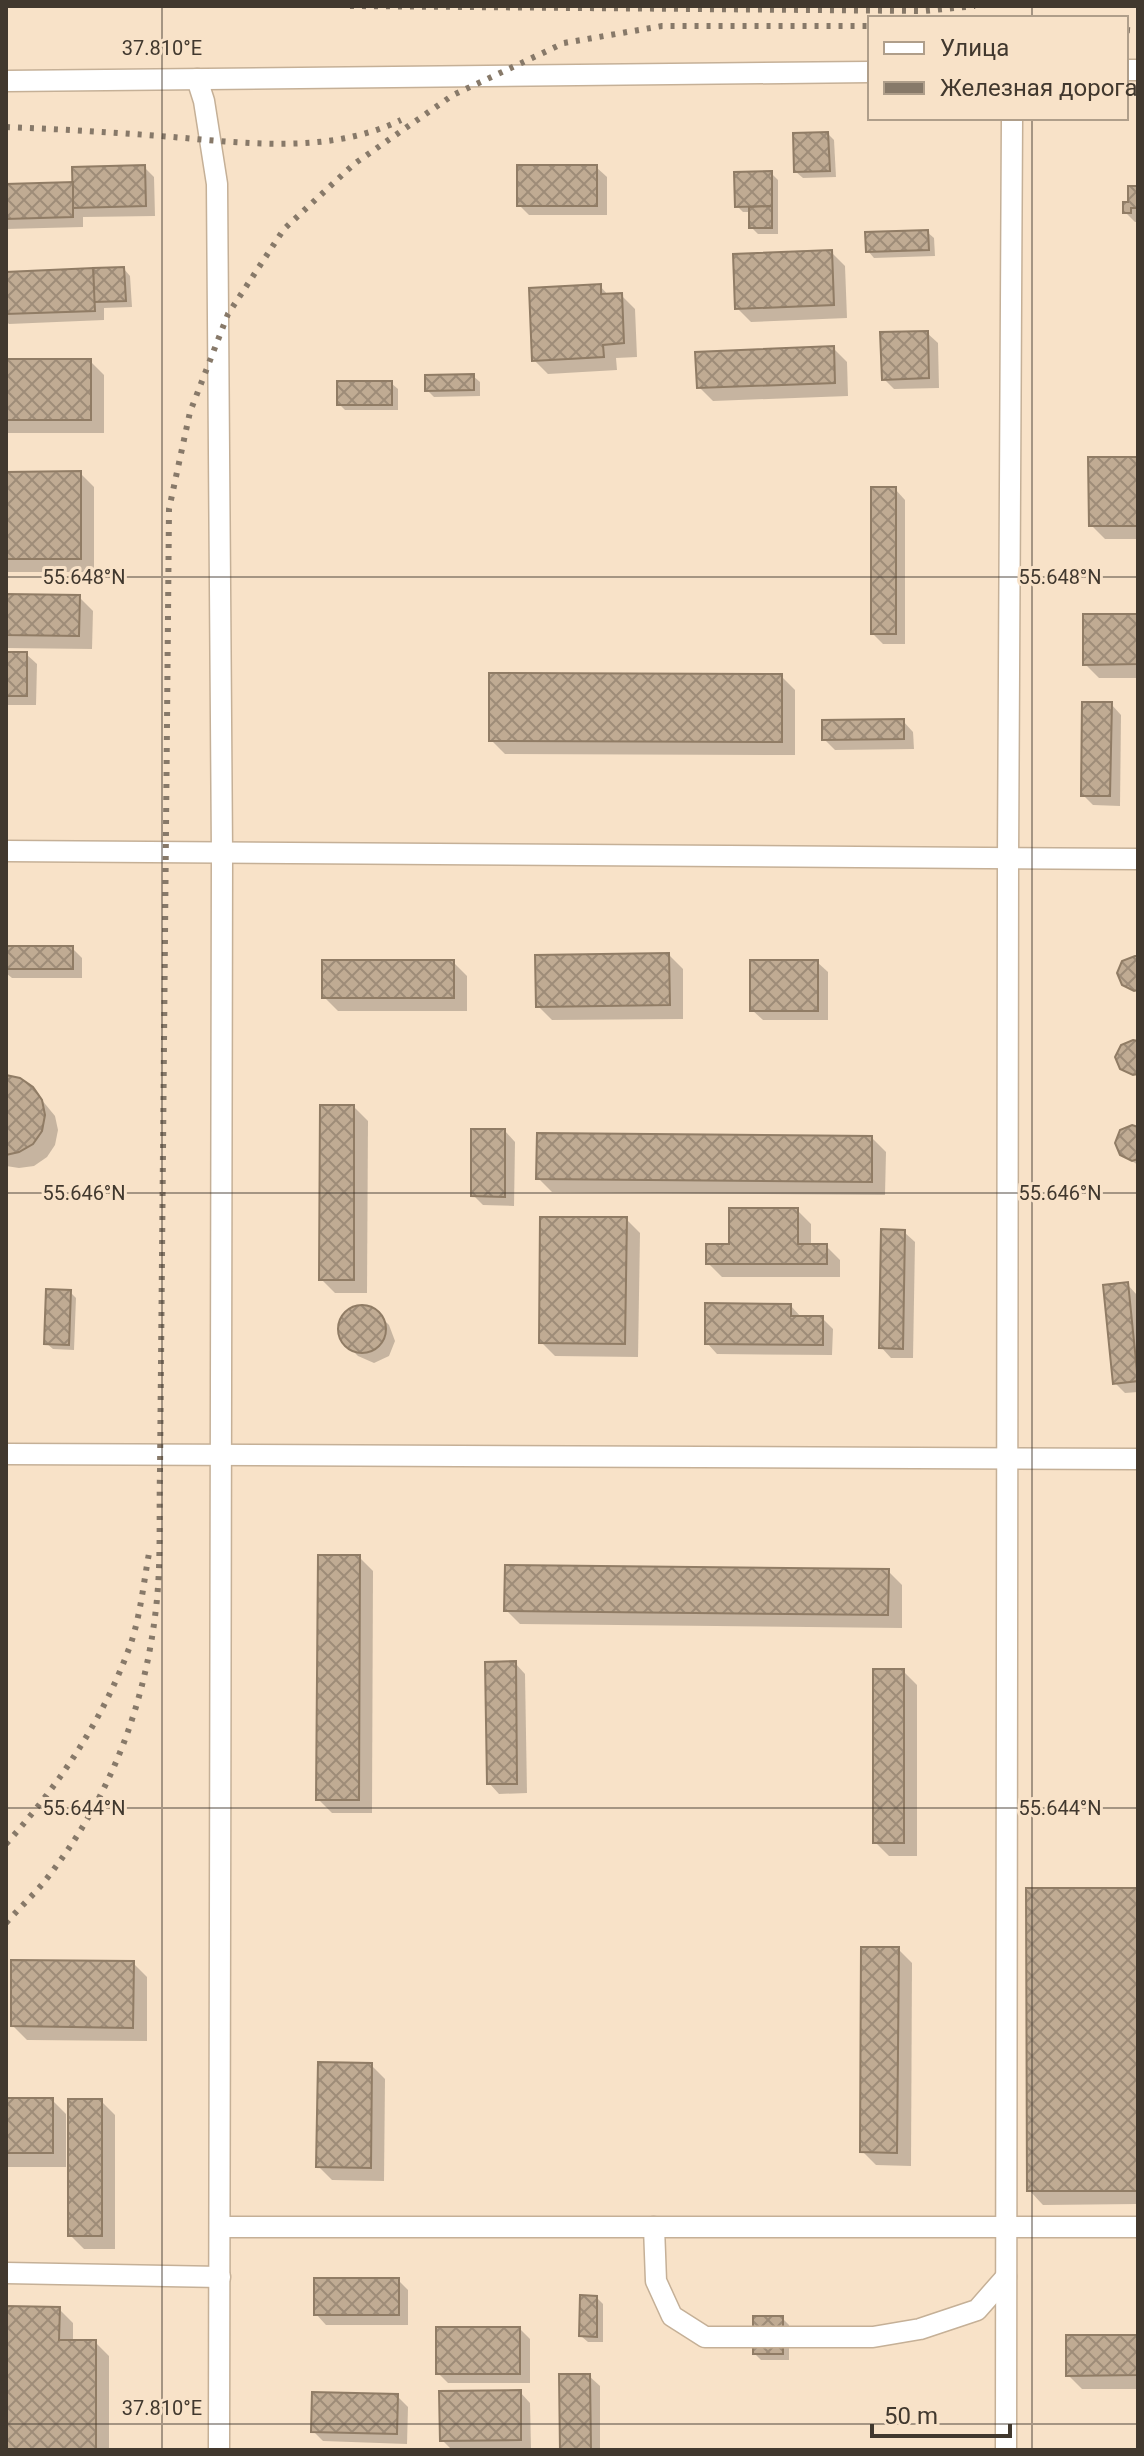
<svg xmlns="http://www.w3.org/2000/svg" width="1144" height="2456" font-family="Roboto,sans-serif">
	<style>
		.shadow { fill: #0003 }
		.building { fill: url(#building-cross-hatch); stroke: #907c65; stroke-width: 2 }
		.lines { fill: none; stroke-linecap: round; stroke-linejoin: round }
		.minor-casing { stroke: #c5b097; stroke-width: 23 }
		.minor { stroke: #fff; stroke-width: 20 }
		.rail { stroke: #877969; stroke-width: 6; stroke-dasharray: 4 8; stroke-linecap: butt }
		.ticks { fill: none; stroke: #41382e; stroke-width: 2; stroke-opacity: 0.45 }
		.ticks-label { font-size: 20px; text-anchor: middle; fill: #41382e; stroke: #f8e2c8; stroke-width: 6; stroke-linejoin: round; paint-order: stroke }
	</style>
	<defs>
		<pattern id="building-cross-hatch" width="8" height="8" patternUnits="userSpaceOnUse" patternTransform="scale(2)"><rect width="8" height="8" fill="#c0ab93"/><path d="M0 0l8 8M0 8l8-8" fill="none" stroke="#9e8c78"/></pattern>
	</defs>
	<rect width="100%" height="100%" fill="#f8e2c8"/>
	<g class="shadow">
		<path d="M828 134 834 140 836 177 803 178 796 172Z"/>
		<path d="M144 167 154 177 155 216 83 217V227L6 229V186L75 184Z"/>
		<path d="M596 167 607 177V215H529L519 205Z"/>
		<path d="M771 173 778 180V234H758L751 227V212H743L737 206Z"/>
		<path d="M1138 188V222H1135L1125 212Z"/>
		<path d="M927 232 934 238 935 256 874 258 868 251Z"/>
		<path d="M831 252 845 266 847 318 751 322 737 308Z"/>
		<path d="M124 269 130 276 132 307 104 308V320L9 324 6 321V274Z"/>
		<path d="M600 286 609 296 621 295 635 309 637 357 616 358 617 370 548 374 534 360Z"/>
		<path d="M927 333 938 343 939 388 894 389 884 379Z"/>
		<path d="M833 348 847 362 848 396 713 401 699 387Z"/>
		<path d="M6 361H90L104 375V433H6Z"/>
		<path d="M473 376 480 382V396L434 397 427 390Z"/>
		<path d="M391 383 398 389V410H345L339 404Z"/>
		<path d="M1138 459V539H1105L1091 525Z"/>
		<path d="M6 473H80L94 487V572H6Z"/>
		<path d="M895 489 905 500V644H883L873 634Z"/>
		<path d="M6 596 79 597 93 611 92 649 6 648Z"/>
		<path d="M1138 616V678H1099L1085 664Z"/>
		<path d="M6 654H26L37 664 36 705H6Z"/>
		<path d="M781 676 795 690V755L505 754 491 740Z"/>
		<path d="M1111 704 1121 715 1120 806 1093 805 1083 795Z"/>
		<path d="M903 721 913 732 914 749 835 750 824 739Z"/>
		<path d="M6 948H72L82 958V978H12L6 973Z"/>
		<path d="M669 955 683 969V1019L552 1020 538 1006Z"/>
		<path d="M453 962 467 976V1011H338L324 997Z"/>
		<path d="M817 962 828 972V1020H763L752 1010Z"/>
		<path d="M6 1077 32 1088 55 1116 58 1130 55 1145 47 1157 34 1166 19 1168 6 1166Z"/>
		<path d="M354 1107 368 1121 367 1293H335L321 1279Z"/>
		<path d="M1138 1130V1165L1121 1154Z"/>
		<path d="M505 1131 515 1142 514 1206 483 1205 473 1195Z"/>
		<path d="M872 1138 886 1152 885 1195 552 1192 538 1178Z"/>
		<path d="M797 1210 811 1224V1246H826L840 1260V1277H722L708 1263 731 1246Z"/>
		<path d="M626 1219 640 1233 638 1357 555 1356 541 1342Z"/>
		<path d="M904 1232 915 1242 913 1358H891L881 1347Z"/>
		<path d="M1127 1284 1137 1295 1138 1392 1125 1393 1115 1383Z"/>
		<path d="M70 1292 76 1298 74 1350 53 1349 46 1343Z"/>
		<path d="M791 1306 801 1317 822 1318 833 1329 832 1355 717 1354 707 1343Z"/>
		<path d="M362 1307 378 1314 389 1325 395 1341 389 1356 374 1363 358 1356 347 1345 340 1329 346 1314Z"/>
		<path d="M359 1557 373 1571 372 1813H332L318 1799Z"/>
		<path d="M888 1571 902 1585V1628L520 1624 506 1610Z"/>
		<path d="M515 1663 525 1674 527 1793 499 1794 489 1783Z"/>
		<path d="M903 1671 917 1685V1856H889L875 1842Z"/>
		<path d="M1138 1890V2204L1043 2205 1029 2190Z"/>
		<path d="M898 1949 912 1963 911 2166 876 2165 862 2151Z"/>
		<path d="M133 1963 147 1977V2041L27 2040 13 2026Z"/>
		<path d="M371 2065 385 2079 384 2181 332 2180 318 2166Z"/>
		<path d="M6 2100H52L66 2114V2167H6Z"/>
		<path d="M101 2101 115 2115V2249H84L70 2235Z"/>
		<path d="M398 2280 408 2290V2325H326L316 2314Z"/>
		<path d="M597 2298 603 2304V2342H588L581 2336Z"/>
		<path d="M6 2308 59 2309 73 2323V2342H95L109 2356V2450H6Z"/>
		<path d="M782 2318 789 2325V2360H761L755 2354Z"/>
		<path d="M520 2329 530 2339V2383H448L438 2373Z"/>
		<path d="M1138 2337V2389H1082L1068 2375Z"/>
		<path d="M589 2376 600 2386V2450H562Z"/>
		<path d="M520 2392 530 2403 531 2449 452 2450 442 2440Z"/>
		<path d="M397 2396 408 2407 407 2444 323 2441 313 2431Z"/>
	</g>
	<g class="building">
		<path d="M828 132 830 171 794 172 793 133Z"/>
		<path d="M145 165 146 206 73 208 72 167Z"/>
		<rect x="517" y="165" width="80" height="41"/>
		<path d="M772 171V206L735 207 734 172Z"/>
		<path d="M73 182V217L6 219V184Z"/>
		<path d="M1128 186H1138V208H1131V213H1123V202H1128Z"/>
		<path d="M772 206V228H749V207Z"/>
		<path d="M928 230 929 250 866 252 865 232Z"/>
		<path d="M832 250 834 305 735 309 733 254Z"/>
		<path d="M124 267 126 301 94 302 93 268Z"/>
		<path d="M93 268 95 311 6 314V272Z"/>
		<path d="M601 284V294L622 293 624 343 603 345 604 357 532 361 529 288Z"/>
		<path d="M928 331 929 378 882 380 880 332Z"/>
		<path d="M834 346 835 383 697 388 695 352Z"/>
		<rect x="6" y="359" width="85" height="61"/>
		<path d="M474 374V390L425 391V375Z"/>
		<rect x="337" y="381" width="55" height="24"/>
		<path d="M1088 457H1138V526H1089Z"/>
		<path d="M81 471V559H6V472Z"/>
		<rect x="871" y="487" width="25" height="147"/>
		<path d="M6 594 80 595 79 636 6 635Z"/>
		<path d="M1083 614H1138V664L1083 665Z"/>
		<rect x="6" y="652" width="21" height="44"/>
		<path d="M489 673 782 674V742L489 741Z"/>
		<path d="M1082 702H1112L1110 796H1081Z"/>
		<path d="M904 719V739L822 740V720Z"/>
		<rect x="6" y="946" width="67" height="23"/>
		<path d="M669 953 670 1005 536 1007 535 955Z"/>
		<path d="M1135 956H1138V990L1134 991 1122 985 1117 973 1122 961Z"/>
		<rect x="322" y="960" width="132" height="38"/>
		<rect x="750" y="960" width="68" height="51"/>
		<path d="M1133 1040 1138 1041V1074L1133 1075 1120 1069 1115 1057 1121 1045Z"/>
		<path d="M6 1075 20 1078 33 1087 42 1100 45 1115 42 1131 33 1144 19 1152 6 1155Z"/>
		<path d="M320 1105H354V1280H319Z"/>
		<path d="M1132 1125 1138 1127V1159L1132 1161 1120 1155 1115 1143 1120 1130Z"/>
		<path d="M471 1129H505V1197L471 1196Z"/>
		<path d="M537 1133 872 1136V1182L536 1179Z"/>
		<path d="M729 1208H798V1244H827V1264H706V1244H729Z"/>
		<path d="M540 1217H627L625 1344 539 1343Z"/>
		<path d="M881 1229 905 1230 903 1349 879 1348Z"/>
		<path d="M1128 1282 1138 1381 1113 1384 1103 1285Z"/>
		<path d="M46 1289 71 1290 69 1345 44 1344Z"/>
		<path d="M705 1303 791 1304V1316H823V1345L705 1344Z"/>
		<circle cx="362" cy="1329" r="24"/>
		<path d="M318 1555H360L359 1800H316Z"/>
		<path d="M505 1565 889 1569 888 1615 504 1611Z"/>
		<path d="M516 1661 517 1784H487L485 1662Z"/>
		<rect x="873" y="1669" width="31" height="174"/>
		<path d="M1026 1888H1138V2191H1027Z"/>
		<path d="M861 1947H899L897 2153 860 2152Z"/>
		<path d="M11 1960 134 1961 133 2028 11 2026Z"/>
		<path d="M318 2062 372 2063 371 2168 316 2167Z"/>
		<rect x="6" y="2098" width="47" height="55"/>
		<rect x="68" y="2099" width="34" height="137"/>
		<rect x="314" y="2278" width="85" height="37"/>
		<path d="M580 2295 597 2296V2337L579 2336Z"/>
		<path d="M6 2306 60 2307 59 2340H96V2450H6Z"/>
		<rect x="753" y="2316" width="30" height="38"/>
		<rect x="436" y="2327" width="84" height="47"/>
		<path d="M1066 2335H1138V2375L1066 2376Z"/>
		<path d="M559 2374H590L591 2450H560Z"/>
		<path d="M521 2390V2440L440 2441 439 2391Z"/>
		<path d="M312 2392 398 2394 397 2434 311 2432Z"/>
	</g>
	<g class="lines">
		<g class="minor-casing">
			<g id="minor">
				<path d="M1126 70H1138"/>
				<path d="M197 79 204 101 217 184 222 853 219 2450"/>
				<path d="M6 81 870 72"/>
				<path d="M6 851 1138 859"/>
				<path d="M6 1454 1138 1459"/>
				<path d="M220 2227H1138"/>
				<path d="M654 2227 656 2281 672 2316 705 2337H873L920 2329 977 2310 1006 2277"/>
				<path d="M6 2273 220 2277"/>
				<path d="M1006 2450 1008 858 1012 118"/>
			</g>
		</g>
		<use href="#minor" class="minor"/>
		<g class="rail">
			<path d="M350 6 924 11 975 6"/>
			<path d="M1126 30 1138 31"/>
			<path d="M6 127C57 129 108 132 160 136 240 142 326 156 401 120"/>
			<path d="M6 1844C59 1785 104 1719 131 1643 141 1613 144 1579 150 1548"/>
			<path d="M6 1923C21 1906 38 1891 51 1873 113 1792 147 1700 157 1599 161 1557 159 1513 160 1471L169 509 190 412 228 314 284 229 354 164 453 95 564 43 662 26H870"/>
		</g>
	</g>
	<path class="ticks" d="M162 6V2450M1032 6V18M1032 118V2450M6 577H1138M6 1193H1138M6 1808H1138M6 2424H1138"/>
	<g class="ticks-label">
		<text x="162" y="55">37.810°E</text>
		<text x="84" y="584">55.648°N</text>
		<text x="1060" y="584">55.648°N</text>
		<text x="84" y="1200">55.646°N</text>
		<text x="1060" y="1200">55.646°N</text>
		<text x="84" y="1815">55.644°N</text>
		<text x="1060" y="1815">55.644°N</text>
		<text x="162" y="2415">37.810°E</text>
	</g>
	<rect width="1144" height="2456" fill="none" stroke="#41382e" stroke-width="16"/>
	<rect x="868" y="16" width="260" height="104" fill="#f8e2c8" stroke="#af9e8a" stroke-width="2"/>
	<rect x="884" y="42" width="40" height="12" fill="#ffffff" stroke="#af9e8a" stroke-width="2"/>
	<text x="940" y="56" font-size="24" fill="#41382e">Улица</text>
	<rect x="884" y="82" width="40" height="12" fill="#877969" stroke="#af9e8a" stroke-width="2"/>
	<text x="940" y="96" font-size="24" fill="#41382e">Железная дорога</text>
	<path d="M872 2424v12h138v-12" fill="none" stroke="#41382e" stroke-width="4"/>
	<text x="884" y="2424" font-size="24" fill="#41382e" stroke="#f8e2c8" stroke-width="6" paint-order="stroke">50 m</text>
</svg>
